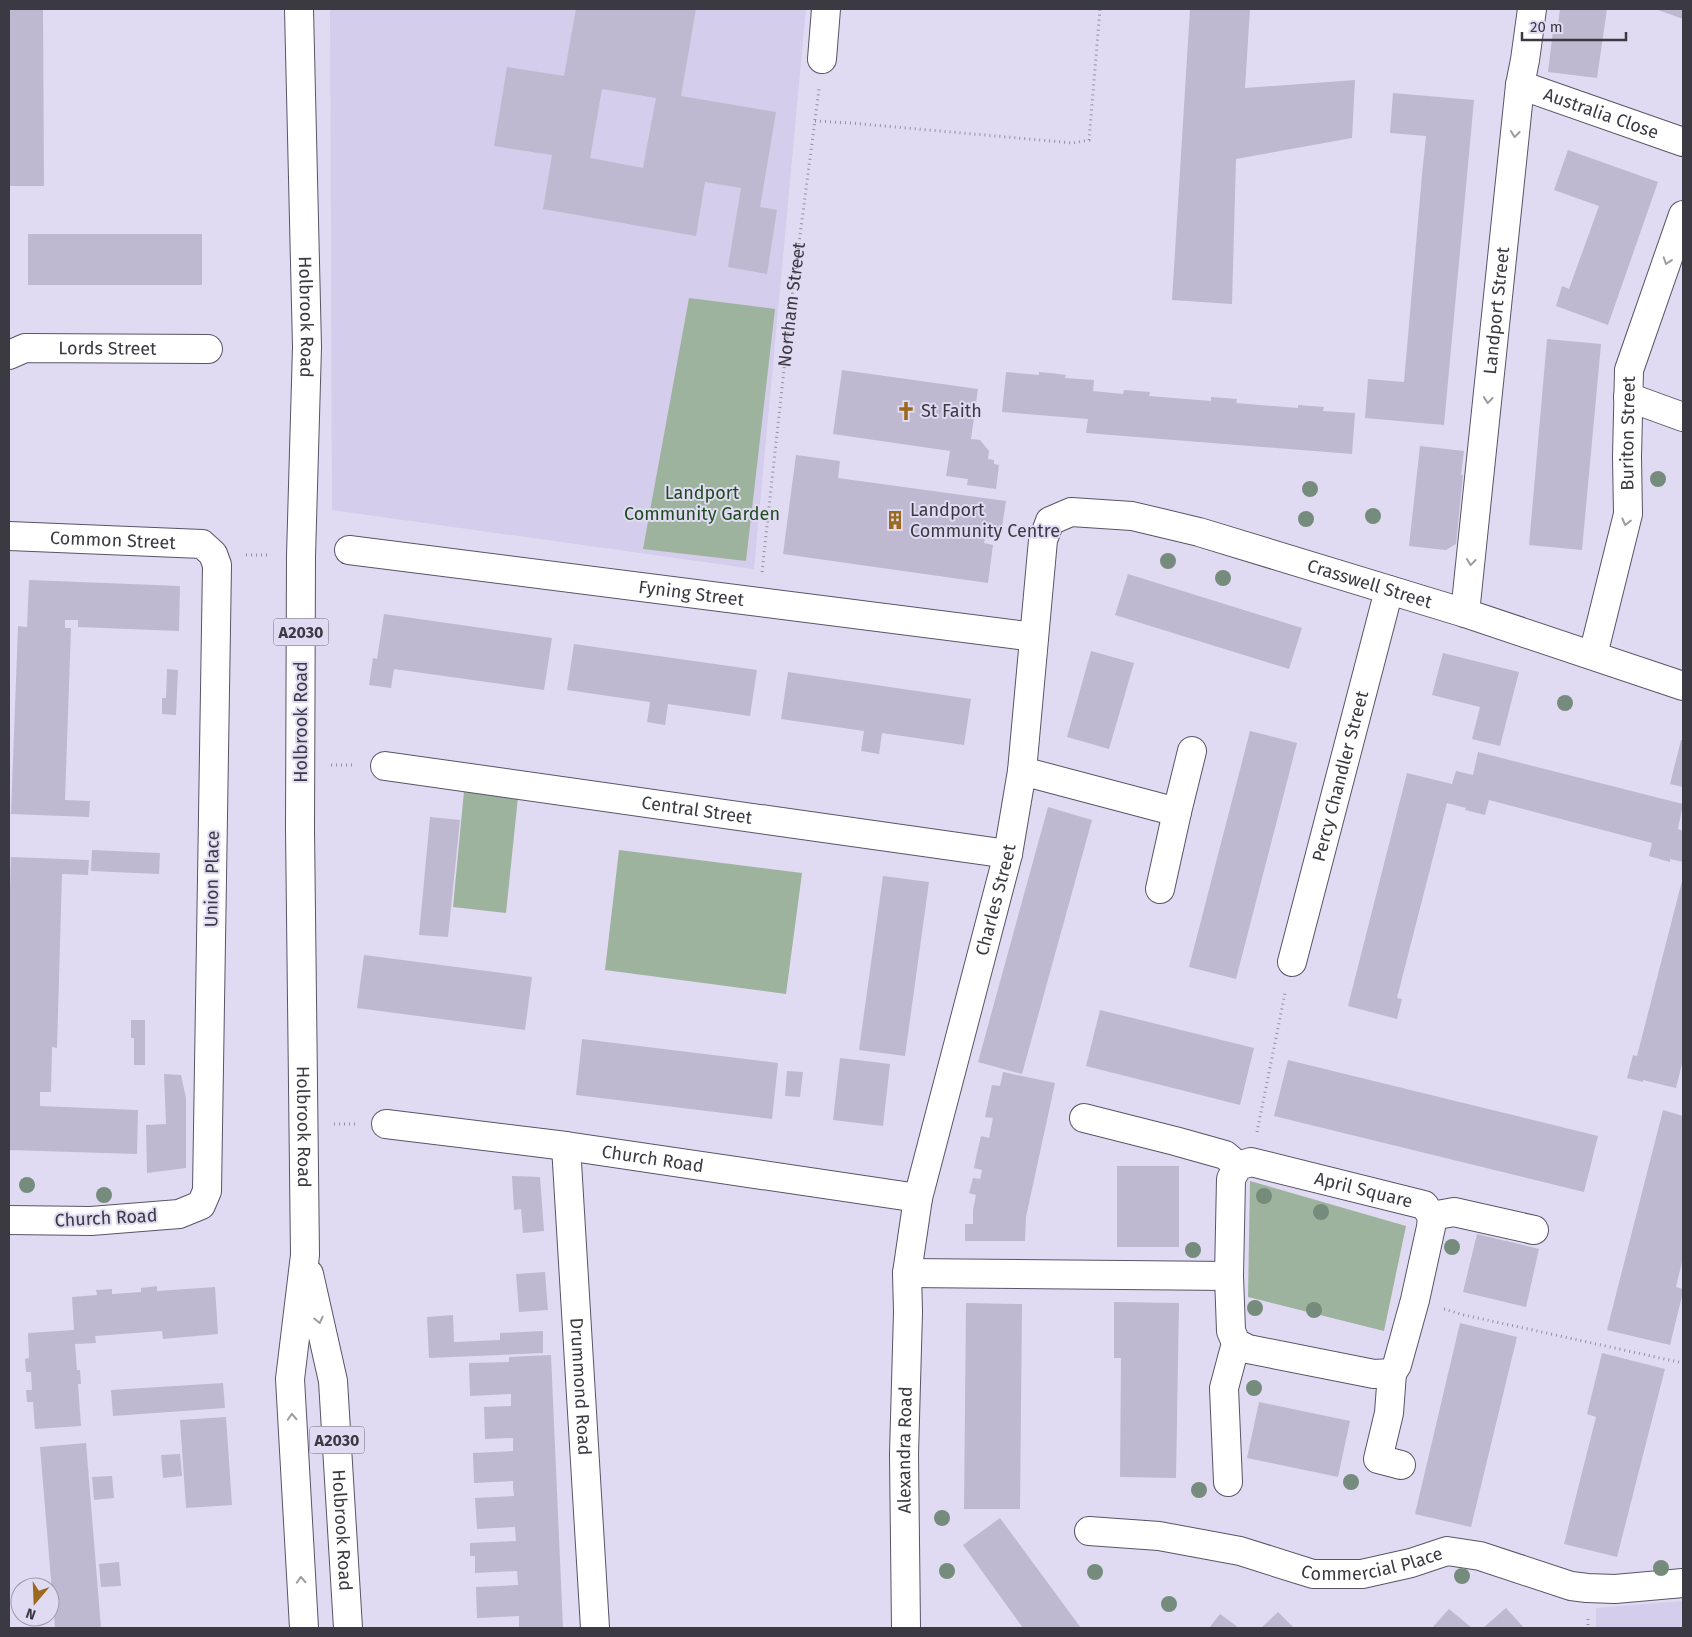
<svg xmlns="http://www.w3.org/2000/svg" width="1692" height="1637" font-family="'Fira Sans',sans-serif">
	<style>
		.built { fill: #d4cdeb }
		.green { fill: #9eb39d }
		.building { fill: #beb9d0; fill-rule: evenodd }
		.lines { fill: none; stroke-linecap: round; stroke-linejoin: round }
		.street-casing { stroke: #595468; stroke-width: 30 }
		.primary-casing { stroke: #595468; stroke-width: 30 }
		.path { stroke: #9490a1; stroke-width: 3; stroke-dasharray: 1 4; stroke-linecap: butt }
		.street { stroke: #fff; stroke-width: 28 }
		.primary { stroke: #fff; stroke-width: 28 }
		.tree { fill: #758c7d }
		.oneway { stroke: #9d9ca0 }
		.labels { text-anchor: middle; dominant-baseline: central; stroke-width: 4; stroke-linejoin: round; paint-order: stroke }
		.shield { fill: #e0dbf2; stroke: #6c6a77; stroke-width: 1 }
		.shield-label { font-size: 16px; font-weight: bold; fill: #3b3942 }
		.street-label { font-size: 18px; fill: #3b3942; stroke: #e0dbf2 }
		.poi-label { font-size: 18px; fill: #3b3942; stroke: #e0dbf2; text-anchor: start }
		.park-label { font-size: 18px; fill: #1e4b1e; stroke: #e0dbf2 }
	</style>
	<rect width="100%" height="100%" fill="#e0dbf2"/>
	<g class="built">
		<path d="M330 9H806L754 569 332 510Z"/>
		<path d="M1683 1601V1628H1596V1608Z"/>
	</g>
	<g class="green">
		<path d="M689 298 775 309 746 561 643 549Z"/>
		<path d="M464 791 518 797 506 913 453 907Z"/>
		<path d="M619 850 802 873 786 994 605 970Z"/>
		<path d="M1250 1181 1406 1226 1384 1331 1248 1297Z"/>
	</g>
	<g class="building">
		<path d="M9 9H43L44 186H9Z"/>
		<path d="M576 9H696L681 96 776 112 760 207 777 210 767 274 728 267 741 188 705 182 696 236 543 209 552 155 494 146 507 67 564 76ZM602 89 656 98 643 168 590 158Z"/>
		<path d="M1190 9H1250L1245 88 1355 80 1352 138 1236 159 1232 304 1172 300Z"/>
		<path d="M1560 9H1607L1597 78 1548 72 1553 31 1557 32Z"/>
		<path d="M1655 9H1683V19L1672 15Z"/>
		<path d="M1393 93 1474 100 1444 425 1365 418 1368 379 1404 382 1422 175 1426 136 1390 133Z"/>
		<path d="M1568 150 1658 182 1608 325 1556 306 1562 286 1569 289 1599 206 1554 190Z"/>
		<rect x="28" y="234" width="174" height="51"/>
		<path d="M1547 339 1601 344 1582 550 1529 545Z"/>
		<path d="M842 370 978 389 971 439 980 440 989 451 988 459 994 460V464L999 465 996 489 967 485 968 479 946 476 950 451 833 434Z"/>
		<path d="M1006 372 1039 375V372L1050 373 1066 375 1065 378 1094 380 1093 391 1123 394 1124 390 1150 392 1149 396 1211 401V397L1237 399 1236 403 1298 408V405L1324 407 1323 411 1355 413 1352 454 1086 433 1088 419 1002 412Z"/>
		<path d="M1420 446 1464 451 1461 475H1463L1456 544 1446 550 1409 546Z"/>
		<path d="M796 455 840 461 838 478 1006 501 1000 540 985 538 984 543 993 545 988 583 783 554Z"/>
		<path d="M1128 574 1302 628 1289 669 1115 615Z"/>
		<path d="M29 580 180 586 179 631 78 627V620H65V628H71L65 800 90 801 89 817 11 814 18 626 27 627Z"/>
		<path d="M384 614 552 638 544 690 394 669 391 688 369 685 373 658 377 659Z"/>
		<path d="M574 644 757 670 750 716 668 704 665 725 647 722 650 702 567 690Z"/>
		<path d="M1091 651 1134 663 1109 749 1067 737Z"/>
		<path d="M1443 653 1519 672 1500 746 1472 739 1480 707 1432 695Z"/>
		<path d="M167 669 178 670 176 715 162 714V698H166Z"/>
		<path d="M788 672 971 699 964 745 882 733 879 754 861 751 864 731 781 719Z"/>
		<path d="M1250 731 1297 743 1236 979 1189 967Z"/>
		<path d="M1681 740H1683V787L1670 784Z"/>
		<path d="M1478 752 1683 804 1678 829 1683 831V862L1670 859V862L1649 856 1652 843 1489 800 1485 815 1465 810 1466 808 1447 803 1397 998 1402 999 1397 1019 1348 1006 1407 773 1452 784 1456 771 1473 775Z"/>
		<path d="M1048 807 1092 820 1022 1074 978 1062Z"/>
		<path d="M430 817 460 820 448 937 419 935Z"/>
		<path d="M92 850 160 853 159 874 91 871Z"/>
		<path d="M11 857 89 860 88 875 62 874 57 1048 52 1047 51 1092H40V1106L138 1110 137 1154 9 1150V919Z"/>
		<path d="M883 876 929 882 905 1056 859 1050Z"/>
		<path d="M1683 877V1060L1676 1088 1643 1080V1082L1627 1078 1633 1055 1637 1056Z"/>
		<path d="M364 955 532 977 525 1030 357 1008Z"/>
		<path d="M1100 1010 1254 1048 1240 1105 1086 1066Z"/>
		<path d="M131 1020H145V1065H134V1038H131Z"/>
		<path d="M582 1039 778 1063 772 1119 576 1095Z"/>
		<path d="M840 1058 890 1064 883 1126 833 1120Z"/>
		<path d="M1288 1060 1598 1136 1584 1192 1274 1116Z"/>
		<path d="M787 1071 803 1072 800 1097 785 1096Z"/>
		<path d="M1003 1072 1055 1083 1026 1217 1025 1241H965V1224H973V1210L976 1195 969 1193 973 1178 980 1179 982 1170 974 1168 977 1153 981 1136 989 1138 993 1118 985 1117 992 1085 1000 1086Z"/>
		<path d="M164 1074 181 1075 186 1098V1168L147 1173 146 1125 166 1124Z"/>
		<path d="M1663 1110 1683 1116V1258L1676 1287 1683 1289V1292L1670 1345 1607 1330Z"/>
		<rect x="1117" y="1166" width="62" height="81"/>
		<path d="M512 1176 540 1177 544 1231 523 1233 521 1209 514 1210Z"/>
		<path d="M1477 1234 1539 1249 1526 1307 1463 1292Z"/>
		<path d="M545 1272 548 1310 519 1312 516 1274Z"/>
		<path d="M157 1286V1291L215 1287 218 1334 163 1339 162 1331 95 1336 96 1343 75 1344 77 1370H80L81 1384H78L81 1426 35 1429 33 1402H27L26 1390H32L31 1372H26L25 1359 29 1358 28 1333 74 1330 72 1297 97 1295 96 1290 112 1289V1294L141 1292V1288Z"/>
		<path d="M1114 1302 1179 1303 1176 1478 1120 1477 1121 1358H1114Z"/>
		<path d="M966 1303 1022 1304 1020 1509H964Z"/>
		<path d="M453 1315 454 1342 500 1340V1333L543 1331V1353L429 1358 427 1317Z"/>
		<path d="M1460 1323 1517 1337 1471 1527 1415 1514Z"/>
		<path d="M1602 1353 1665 1369 1617 1557 1564 1544 1596 1417 1587 1414Z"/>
		<path d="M551 1355 563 1628H519V1616L477 1618 476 1587 518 1585 517 1571 475 1573V1556H470V1543L516 1541 515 1527 477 1529 475 1498 514 1496 513 1488V1481L474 1483 473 1453 513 1451V1438L485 1439 484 1407 511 1406V1394L470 1396 469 1363 509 1362V1357Z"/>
		<path d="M223 1383 225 1408 113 1416 111 1390Z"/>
		<path d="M1259 1402 1350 1421 1338 1477 1247 1458Z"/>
		<path d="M226 1417 232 1505 186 1508 180 1420Z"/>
		<path d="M86 1443 101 1628H55L40 1447Z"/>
		<path d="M180 1454 182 1476 163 1478 161 1455Z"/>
		<path d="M112 1476 114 1498 94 1500 92 1477Z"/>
		<path d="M1000 1518 1081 1628H1023L963 1545Z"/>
		<path d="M119 1562 121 1586 101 1587 99 1564Z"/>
		<path d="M1506 1608 1524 1628H1483Z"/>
		<path d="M1449 1609 1472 1628H1432Z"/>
		<path d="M1278 1612 1294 1628H1261Z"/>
		<path d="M1220 1614 1239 1628H1209Z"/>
	</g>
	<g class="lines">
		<g class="street-casing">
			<g id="street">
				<path d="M822 59 826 9"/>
				<path id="s2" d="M1520 85 1683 142"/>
				<path id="s3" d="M9 355 25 348 208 349"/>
				<path d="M1628 397 1683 417"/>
				<path id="s4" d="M9 536 202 544 213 554 217 565 207 1191 201 1205 179 1214 91 1221 9 1220"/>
				<path id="s5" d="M349 550 1034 637"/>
				<path id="s6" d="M1465 613 1520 85 1525 60 1532 9"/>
				<path id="s7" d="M1593 655 1628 514 1627 457 1629 370 1683 215"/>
				<path id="s8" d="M385 766 1008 854"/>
				<path d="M1022 771 1177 812"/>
				<path d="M1160 889 1177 812 1192 751"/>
				<path id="s9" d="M1292 962 1389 590"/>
				<path d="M1084 1118 1175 1141 1225 1155 1238 1166"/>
				<path id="s10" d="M386 1124 566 1146 918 1198"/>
				<path id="s11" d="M566 1146 595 1628"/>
				<path d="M1432 1216 1454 1212 1534 1230"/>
				<path d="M907 1273 1229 1276"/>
				<path d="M1392 1373 1389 1413 1378 1459 1401 1465"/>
				<path id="s12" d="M1228 1482 1224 1388 1236 1343 1231 1331 1229 1276 1231 1179 1238 1166 1251 1162 1424 1205 1432 1216 1431 1227 1415 1300 1397 1365 1392 1373 1374 1374 1248 1349 1236 1343"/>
				<path id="s13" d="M1089 1531 1159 1536 1240 1551 1313 1574H1362L1411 1563 1447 1551 1480 1556 1571 1586 1587 1588 1615 1589 1683 1583"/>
				<path id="s14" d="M906 1628 904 1454 908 1312 907 1273 918 1198 1008 854 1022 771 1043 540 1050 521 1071 512 1132 516 1199 532 1465 613 1683 686"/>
			</g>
		</g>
		<g class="primary-casing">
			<g id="primary">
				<path id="s15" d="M299 9 307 347 301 556 300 829 305 1255 290 1379 304 1628"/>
				<path id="s16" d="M309 1274 333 1381 348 1628"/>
			</g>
		</g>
		<g class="path">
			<path d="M815 121 851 123 1073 143 1089 140 1100 9"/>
			<path d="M246 555H270"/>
			<path id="s1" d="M762 572 791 305 819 89"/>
			<path d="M331 765H355"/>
			<path d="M334 1124H355"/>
			<path d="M1257 1132 1285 993"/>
			<path d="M1444 1309 1464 1315 1683 1363"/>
			<path d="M1588 1619V1628"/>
		</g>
		<use href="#street" class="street"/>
		<use href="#primary" class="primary"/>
	</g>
	<g class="tree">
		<circle cx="1658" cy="479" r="8"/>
		<circle cx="1310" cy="489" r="8"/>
		<circle cx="1373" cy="516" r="8"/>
		<circle cx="1306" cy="519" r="8"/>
		<circle cx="1168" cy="561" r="8"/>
		<circle cx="1223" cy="578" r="8"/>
		<circle cx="1565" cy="703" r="8"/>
		<circle cx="27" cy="1185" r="8"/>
		<circle cx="104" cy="1195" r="8"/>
		<circle cx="1264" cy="1196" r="8"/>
		<circle cx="1321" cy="1212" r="8"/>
		<circle cx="1452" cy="1247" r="8"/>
		<circle cx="1193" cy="1250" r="8"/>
		<circle cx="1255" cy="1308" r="8"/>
		<circle cx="1314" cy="1310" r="8"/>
		<circle cx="1254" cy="1388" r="8"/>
		<circle cx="1351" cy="1482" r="8"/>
		<circle cx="1199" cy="1490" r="8"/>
		<circle cx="942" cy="1518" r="8"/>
		<circle cx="1661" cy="1568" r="8"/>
		<circle cx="947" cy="1571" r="8"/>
		<circle cx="1095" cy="1572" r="8"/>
		<circle cx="1462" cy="1576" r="8"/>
		<circle cx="1169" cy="1604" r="8"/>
	</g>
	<defs><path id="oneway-chevron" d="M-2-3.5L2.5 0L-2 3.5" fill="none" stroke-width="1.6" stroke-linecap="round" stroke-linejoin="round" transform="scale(1.25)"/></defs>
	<g class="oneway">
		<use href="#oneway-chevron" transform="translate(1515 134) rotate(96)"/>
		<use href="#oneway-chevron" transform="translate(1667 261) rotate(109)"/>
		<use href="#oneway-chevron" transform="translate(1488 400) rotate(96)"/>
		<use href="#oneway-chevron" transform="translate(1626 522) rotate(104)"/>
		<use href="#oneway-chevron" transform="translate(1471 562) rotate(96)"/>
		<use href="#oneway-chevron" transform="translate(319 1320) rotate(77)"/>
		<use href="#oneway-chevron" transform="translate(292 1417) rotate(-93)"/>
		<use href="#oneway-chevron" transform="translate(301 1580) rotate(-93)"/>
	</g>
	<defs>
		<g id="church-bare" transform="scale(1.5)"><path d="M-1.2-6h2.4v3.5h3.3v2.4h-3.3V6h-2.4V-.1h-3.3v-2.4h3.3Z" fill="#9c6a1e" stroke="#e0dbf2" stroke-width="2.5" paint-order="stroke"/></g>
		<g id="building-bare" transform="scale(1.5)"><path d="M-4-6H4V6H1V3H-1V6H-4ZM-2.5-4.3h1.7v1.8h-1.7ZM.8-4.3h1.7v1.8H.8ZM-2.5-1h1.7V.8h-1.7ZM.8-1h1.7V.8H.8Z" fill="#9c6a1e" stroke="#e0dbf2" stroke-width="2.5" paint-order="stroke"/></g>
	</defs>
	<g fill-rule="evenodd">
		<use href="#church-bare" x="906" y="411"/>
		<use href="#building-bare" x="895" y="520"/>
	</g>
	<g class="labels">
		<g class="shield">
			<rect x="273.5" y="618.5" width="55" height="27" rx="4"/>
			<rect x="309.5" y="1426.5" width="55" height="27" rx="4"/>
		</g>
		<g class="shield-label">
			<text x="301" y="632">A2030</text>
			<text x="337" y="1440">A2030</text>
		</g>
		<g class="street-label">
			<text stroke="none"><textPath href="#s2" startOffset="86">Australia Close</textPath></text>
			<text stroke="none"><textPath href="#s1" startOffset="269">Northam Street</textPath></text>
			<text stroke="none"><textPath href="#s6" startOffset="304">Landport Street</textPath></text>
			<text stroke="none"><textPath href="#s15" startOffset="308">Holbrook Road</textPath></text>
			<text stroke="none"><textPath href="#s3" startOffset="100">Lords Street</textPath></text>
			<text stroke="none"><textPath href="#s7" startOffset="226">Buriton Street</textPath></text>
			<text stroke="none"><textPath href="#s4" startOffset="104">Common Street</textPath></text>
			<text stroke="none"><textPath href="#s14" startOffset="1454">Crasswell Street</textPath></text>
			<text stroke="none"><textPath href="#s5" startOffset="345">Fyning Street</textPath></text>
			<text transform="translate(301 722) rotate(-90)">Holbrook Road</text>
			<text stroke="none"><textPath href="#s9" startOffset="192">Percy Chandler Street</textPath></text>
			<text stroke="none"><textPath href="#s8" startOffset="315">Central Street</textPath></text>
			<text transform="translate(212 879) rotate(-89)">Union Place</text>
			<text stroke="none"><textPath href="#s14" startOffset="739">Charles Street</textPath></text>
			<text stroke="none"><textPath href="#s15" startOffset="1118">Holbrook Road</textPath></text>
			<text stroke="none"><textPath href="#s10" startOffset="269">Church Road</textPath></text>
			<text stroke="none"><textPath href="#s12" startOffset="450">April Square</textPath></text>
			<text transform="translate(106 1218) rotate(-3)">Church Road</text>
			<text stroke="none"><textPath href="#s11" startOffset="241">Drummond Road</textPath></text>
			<text stroke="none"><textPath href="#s14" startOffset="178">Alexandra Road</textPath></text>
			<text stroke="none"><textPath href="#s16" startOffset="259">Holbrook Road</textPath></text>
			<text stroke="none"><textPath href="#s13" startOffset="289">Commercial Place</textPath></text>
		</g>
		<g class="poi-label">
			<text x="921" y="411">St Faith</text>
			<text x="910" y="510">Landport<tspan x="910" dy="21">Community Centre</tspan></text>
		</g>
		<g class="park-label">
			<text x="702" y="493">Landport<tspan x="702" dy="21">Community Garden</tspan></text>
		</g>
	</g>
	<rect width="1692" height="1637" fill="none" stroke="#3b3942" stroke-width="20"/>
	<g transform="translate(35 1602) rotate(199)"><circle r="24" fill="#e0dbf2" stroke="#9e9aac"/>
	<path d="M0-4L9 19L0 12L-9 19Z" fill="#9c6a1e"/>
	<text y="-8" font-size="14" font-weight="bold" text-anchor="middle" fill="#3b3942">N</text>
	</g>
	<path d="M1522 32v8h104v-8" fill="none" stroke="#3b3942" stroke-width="2.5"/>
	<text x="1530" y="32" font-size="15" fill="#3b3942" stroke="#e0dbf2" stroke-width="4" paint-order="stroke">20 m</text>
</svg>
